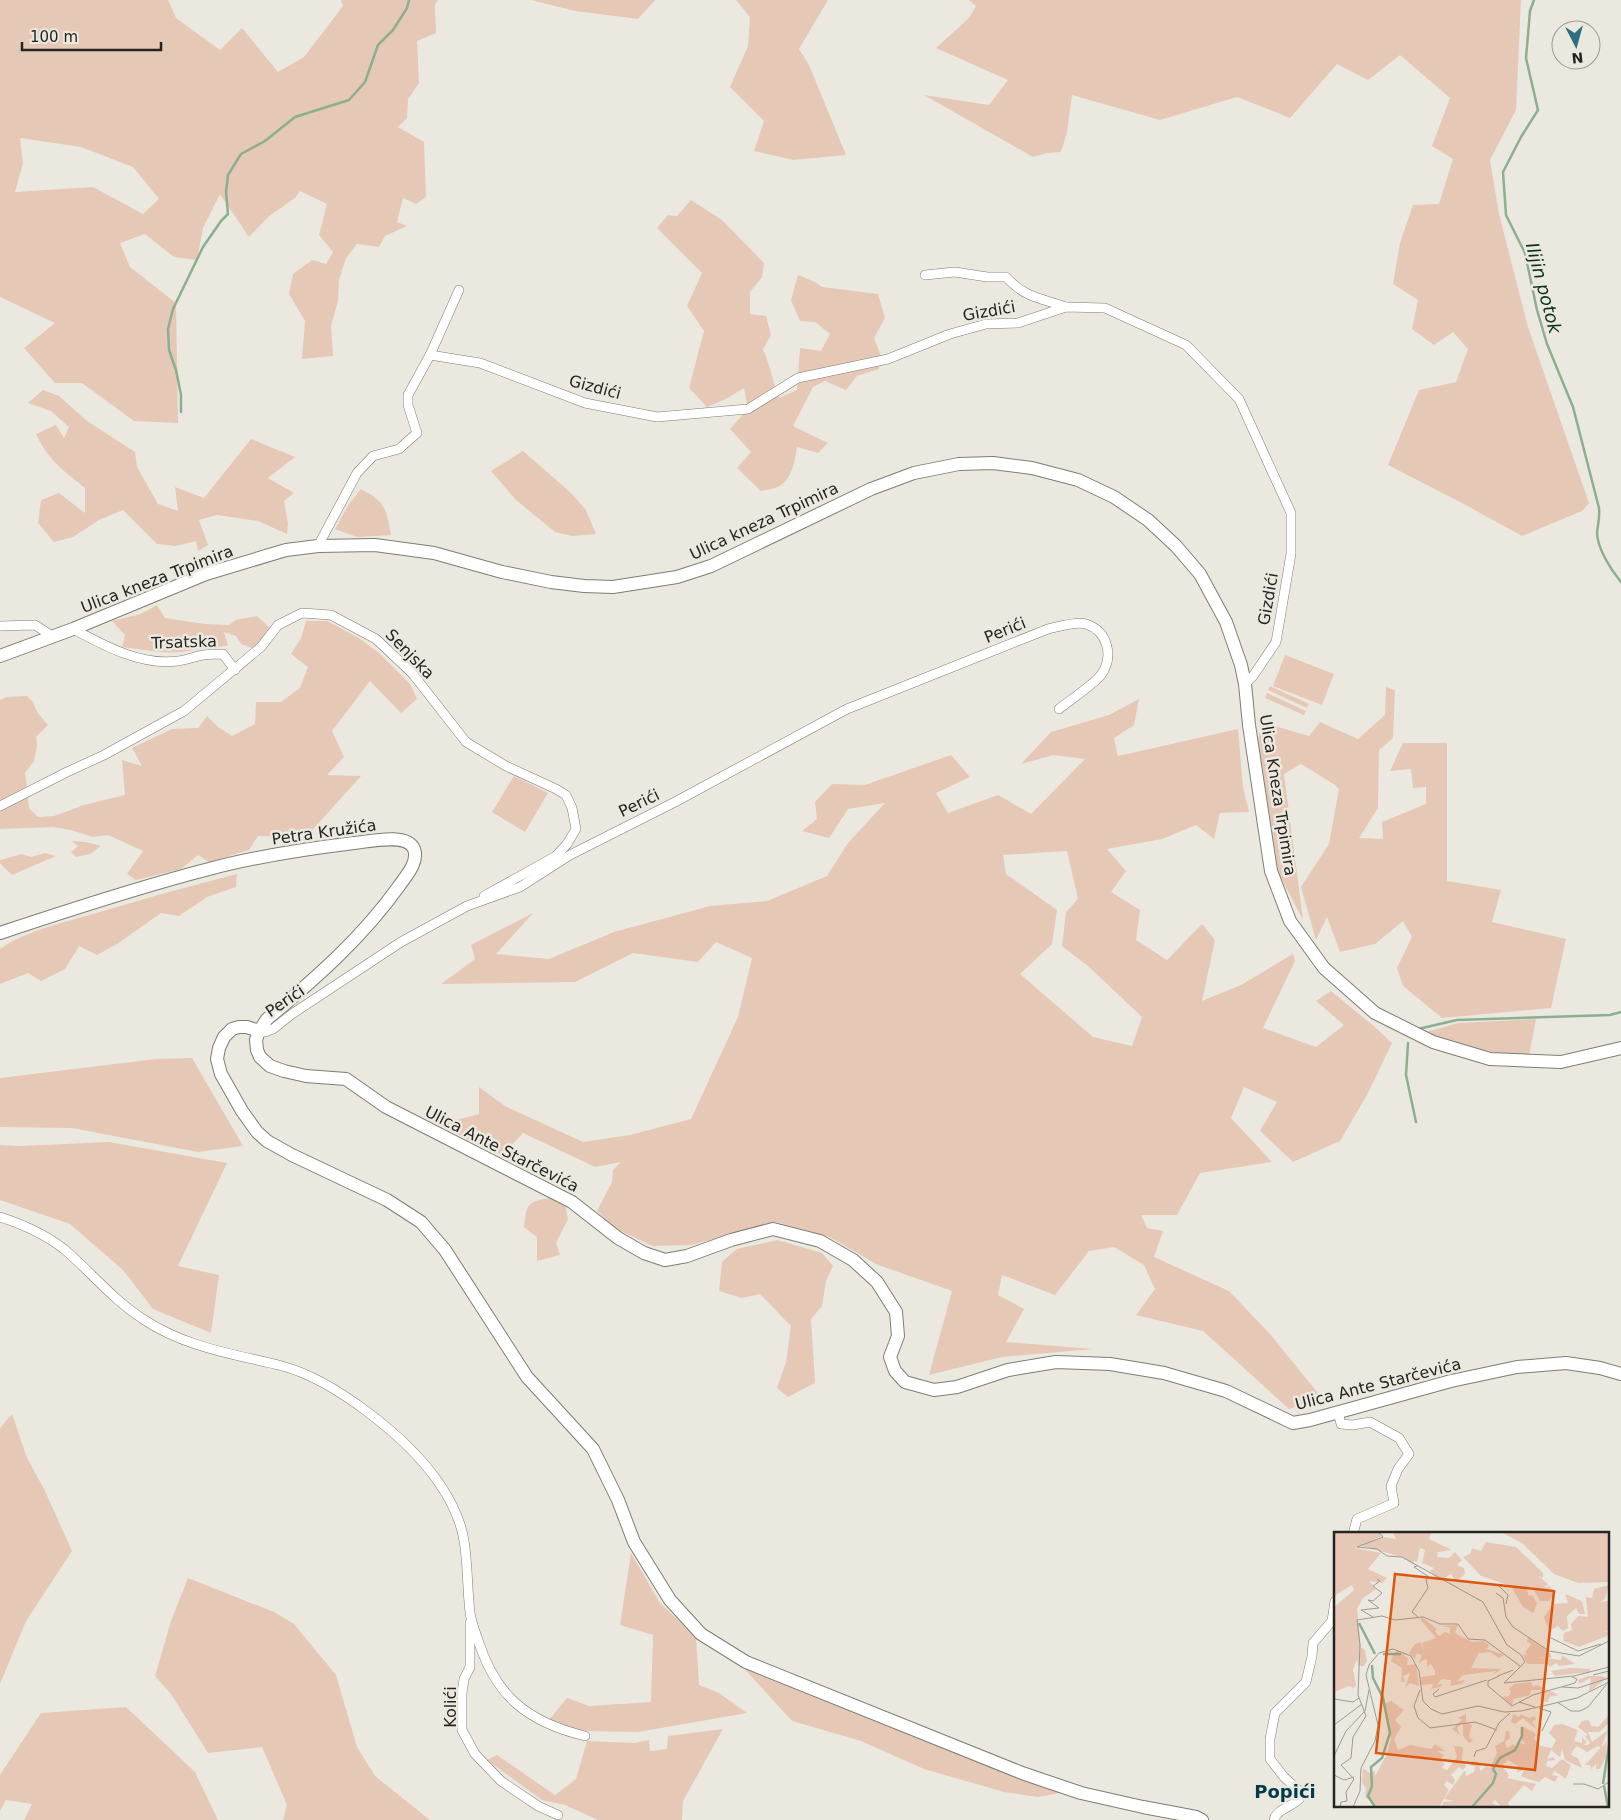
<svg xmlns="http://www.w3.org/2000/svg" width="1621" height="1820" font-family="'DejaVu Sans',sans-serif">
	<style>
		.green { fill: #e6c8b7; fill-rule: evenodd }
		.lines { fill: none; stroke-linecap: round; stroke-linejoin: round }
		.stream { stroke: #8baf8f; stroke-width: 2.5 }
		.street-casing { stroke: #7e7d74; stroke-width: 10 }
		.secondary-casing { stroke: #7e7d74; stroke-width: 14 }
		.street { stroke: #fff; stroke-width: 9 }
		.secondary { stroke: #fff; stroke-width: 12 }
		.labels { text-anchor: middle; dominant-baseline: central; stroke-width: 5; stroke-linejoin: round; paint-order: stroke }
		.street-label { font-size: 16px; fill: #252421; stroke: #ebe9df }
		.water-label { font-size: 18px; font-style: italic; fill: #093313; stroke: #ebe9df }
		.neighbourhood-label { font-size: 18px; font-weight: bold; fill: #003b49; stroke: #ebe9df }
		.inset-river { fill: none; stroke: #8baf8f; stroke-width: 2.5 }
		.inset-road { fill: none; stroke: #9c9a93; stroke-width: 1 }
		.view { fill: #de560d; fill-opacity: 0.15; stroke: #de560d; stroke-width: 2.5 }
		.inset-edge { fill: none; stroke: #252421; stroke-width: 2.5 }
	</style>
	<rect width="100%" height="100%" fill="#ebe9df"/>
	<g class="green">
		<path d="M0 0H168L176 18 220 50 242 28 278 72 304 57 343 6 341 0H438L435 5 436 33 417 41 419 83 408 99 407 118 398 127 424 142 426 197 416 204 403 198 397 222 407 226 385 236 379 247 357 244 346 258 339 280 338 301 331 326 333 356 302 359 305 321 289 294 293 274 312 260 326 264 333 252 319 235 327 204 300 191 295 198 269 216 249 237 220 194 203 228 197 260 174 257 145 234 120 243 130 267 176 303 178 423 134 421 82 383H55L24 348 55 323 0 297ZM20 138 81 147 133 167 159 199 143 214 93 187 15 192 23 163Z"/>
		<path d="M531 0H655L638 19 575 11Z"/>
		<path d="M736 0H828L799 49 809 65 846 155 793 160 754 151 764 121 730 87 748 46 750 17Z"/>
		<path d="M969 0H1521L1516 110 1490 160 1499 214 1528 327 1589 503 1582 511 1522 536 1462 503 1388 465 1419 390 1456 382 1468 349 1453 332 1434 345 1412 329 1418 300 1393 284 1400 243 1413 205 1439 204 1453 159 1432 146 1450 98 1400 55 1368 80 1337 64 1290 118 1237 97 1160 120 1072 95 1067 132 1061 152 1047 153 1033 157 924 95 989 105 1008 80 936 48 969 18 976 6Z"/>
		<path d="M691 200 722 220 764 263 762 277 750 292V314L766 316 771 335 763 349C770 365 773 382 779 398L797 390 800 348 821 351 830 334 815 322 800 321 791 300 798 275 815 282 822 287 878 294 885 318 874 338 881 356 879 369 857 376 846 390 825 381 813 387 793 426 828 443 818 453 797 447C795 461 792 480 778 487 773 489 766 490 761 491L737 468 751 452 730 429 748 409 744 388 726 399 707 407 689 388 704 331 687 306 702 273 657 228 668 215 677 216Z"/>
		<path d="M43 390 59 396 87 421 135 452 137 467 158 504 178 511 175 487 204 498 251 439 295 457 268 478 294 493 284 501 288 524 287 534 258 521 217 515 199 520 208 545 198 551 196 541 176 546 157 544 123 510 99 520 73 537 54 542 38 523 41 500 59 493 85 513V488C65 472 47 459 36 434L56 425 64 438 69 427 51 411 28 403Z"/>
		<path d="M523 451 571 493 586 510 596 534 572 536 555 532 516 500 491 471Z"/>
		<path d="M361 489C386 502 386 509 391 535L357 537 335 529 349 504Z"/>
		<path d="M157 605 165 618 205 624 229 625 236 620 257 616 270 628 255 649 241 644 236 636 224 632 228 646C212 646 197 650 181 652 162 654 141 649 122 647L125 635 112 621 141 614Z"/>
		<path d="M306 621H327L357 637 378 652 410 684 417 699 401 713 370 681 332 731 344 757 327 775 361 776 306 837 258 836 249 850 209 862 198 855 181 869 136 880 127 874 143 851 108 835 93 837 71 830 53 827 0 829V700L7 697 27 696 33 702 37 712 48 725 36 737 37 746 34 761 25 773 29 808 38 817 54 816 84 805 125 795 122 760 142 766 132 748 172 729 198 728 207 716 218 727 232 736 255 724 256 702H281L300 688 308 667 291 654 301 638Z"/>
		<path d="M1285 655 1334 674 1322 705 1273 686Z"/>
		<path d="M1270 686 1309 704 1307 708 1268 690Z"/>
		<path d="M1386 687 1395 690 1393 738 1379 750 1378 808 1359 838 1383 839 1382 822 1426 804V787L1413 788 1411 769 1390 771 1403 743H1447V881L1501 890 1492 922 1566 939 1551 1008 1442 1018 1403 986 1397 968 1412 937 1403 921 1375 944 1340 952 1327 917 1316 940 1301 887 1329 844 1339 789 1335 785 1301 764 1284 774 1303 920 1278 872 1258 740 1262 722 1309 736 1320 722 1358 739 1385 715Z"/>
		<path d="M1267 693 1306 711 1304 715 1265 698Z"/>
		<path d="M1139 699 1134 725 1114 738 1118 756 1238 729 1243 787 1249 812 1220 813 1214 839 1196 825 1162 839 1107 849 1126 871 1111 892 1140 910 1136 940 1167 960 1202 924 1215 940 1202 1001 1241 985 1293 954 1295 961 1263 1028 1316 1047 1344 1025 1316 1001 1331 991 1375 1027 1392 1043 1367 1095 1340 1141 1293 1162 1260 1131 1277 1102 1244 1087 1231 1118 1272 1162 1200 1173 1177 1215H1141L1147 1228 1163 1231 1154 1257 1229 1291 1270 1334 1322 1398 1289 1409 1203 1331 1136 1315 1155 1289 1144 1265 1114 1247 1089 1251 1055 1295 1002 1275 998 1295 1024 1309 1006 1342 1093 1349 1002 1357 929 1375 952 1291 876 1264 830 1237 776 1222 691 1245 653 1246 616 1229 597 1211 612 1182 613 1170 621 1162 595 1167 523 1133 502 1155 438 1125 479 1114V1087L505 1106 583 1142 630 1135 691 1119 738 1017 752 958 716 942 698 962 633 953 575 982 441 984 475 959 471 945 533 913 496 954 549 959 614 932 710 906 767 901 827 876 848 843 885 803 848 809 829 838 802 831 817 819 815 802 832 784 865 785 951 755 970 777 936 793 948 813 998 795 1031 814 1085 759 1053 755 1021 764 1051 732 1109 715ZM1067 851 1078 899 1066 912 1062 946 1088 966 1142 1017 1132 1046 1093 1037 1020 974 1052 944 1057 910 1006 874 1003 855Z"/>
		<path d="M514 776 548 793 525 832 492 812Z"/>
		<path d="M72 841 86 842 101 846 90 854 76 857 71 852 78 846Z"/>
		<path d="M45 853 56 856 12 875 0 863V860L22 854 31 857Z"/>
		<path d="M237 874 236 887 207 897 179 916 161 913 117 944 97 955 79 946 65 969 41 981 28 973 0 984V949C24 932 57 924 86 916 136 901 186 887 237 874Z"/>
		<path d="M1536 1019 1529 1056 1495 1053 1423 1033 1458 1023Z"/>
		<path d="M192 1058 243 1146 198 1152 72 1128 0 1127V1078L156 1059Z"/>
		<path d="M109 1142 227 1163 178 1266 219 1275 211 1333 153 1309 123 1270 70 1224 0 1200V1145L21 1146Z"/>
		<path d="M552 1198 565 1205 568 1219 556 1243 560 1255 537 1261V1237L524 1227C527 1203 527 1201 552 1198Z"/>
		<path d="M777 1240 822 1253 833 1266 826 1281 822 1306 811 1319 815 1383 788 1397 777 1388 786 1362 791 1326 760 1294 742 1298 719 1291 722 1262 737 1249Z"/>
		<path d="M12 1414 27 1458 44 1489 72 1551 26 1621 0 1684V1428Z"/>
		<path d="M631 1553 660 1603 696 1637 699 1685 719 1693 747 1713 638 1732 584 1731 549 1720 567 1698 589 1706 651 1702 653 1635 620 1625Z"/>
		<path d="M188 1578 274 1612 294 1624 336 1675 357 1747 375 1776 430 1820H283L287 1805 262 1747 208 1753 171 1694 155 1676 171 1621Z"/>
		<path d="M739 1663 1052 1787 1060 1793 1038 1797 1004 1792 924 1769 861 1741 792 1721Z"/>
		<path d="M126 1707 195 1772 218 1820H24L32 1804 6 1800 0 1811V1775L41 1713Z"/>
		<path d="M723 1729 683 1801 682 1820H598L565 1805 542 1800 487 1760 497 1755 555 1795 576 1779 587 1741 635 1743 649 1740 650 1751 667 1749 668 1736Z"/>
	</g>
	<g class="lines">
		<g class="stream">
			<path d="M1534 0 1530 11 1526 58 1538 110 1521 137 1503 172 1506 215 1525 253 1537 310 1547 344 1573 407 1599 508C1600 517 1598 524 1597 532 1597 548 1611 570 1621 582"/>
			<path d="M181 412V395L176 370 169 350 168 329 173 309 203 247 221 221 228 214 226 192 228 175 241 154 265 141 295 117 349 100 365 82 378 45 393 30 407 8 409 0"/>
			<path d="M1418 1029 1457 1020 1610 1015 1621 1012"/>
			<path d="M1408 1043 1406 1075 1416 1122"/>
		</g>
		<g class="street-casing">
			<g id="street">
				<path d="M925 275 955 272 987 277H1006C1025 298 1041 298 1066 307"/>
				<path d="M430 355 480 363 585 403 657 417 748 409 798 378 888 359 950 334 986 324 1018 323 1066 307 1105 308 1186 345 1239 399 1291 513V554L1276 642 1253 676 1245 684"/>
				<path d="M318 546 357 473 373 456 399 449 417 433 408 405V395L430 355 459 290"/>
				<path d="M0 626 35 625 52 636"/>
				<path d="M73 629C105 646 141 666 178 661 187 660 195 656 204 655 210 654 217 654 223 654L235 670"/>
				<path d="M0 806 67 772 104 755 184 711 261 647 278 625 302 613 331 615 376 639 412 673 466 742 506 766 556 789 566 795 572 808 576 829 567 844 556 856 484 896"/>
				<path d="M259 1031 265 1032 273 1029 292 1014 401 942 467 906 520 887 570 855 675 802 847 709 1048 629C1057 627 1077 621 1086 624 1108 631 1114 657 1101 675 1094 684 1069 701 1059 709"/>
				<path d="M0 1217C22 1224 46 1235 64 1249 91 1272 112 1299 143 1319 184 1347 234 1354 282 1366 335 1380 408 1438 439 1483 450 1499 461 1521 464 1541 468 1564 467 1588 470 1612 471 1622 475 1631 478 1640 496 1697 528 1722 585 1736"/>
				<path d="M1338 1412 1341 1424 1353 1425 1370 1422 1399 1438 1409 1454 1398 1469 1391 1486 1394 1503 1357 1519 1353 1534"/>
				<path d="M470 1623V1667L464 1679 462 1693V1730L475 1754 501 1781 538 1806 558 1815"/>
				<path d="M1274 1820C1277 1808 1293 1807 1300 1798L1297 1789 1284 1777 1270 1759V1739L1275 1713 1306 1682 1312 1656 1313 1643 1332 1621 1335 1601"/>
			</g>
		</g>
		<g class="secondary-casing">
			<g id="secondary">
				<path d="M0 656 73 629 206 574 286 550 318 546 375 545 434 553 502 572 551 582 584 586 613 587 677 577 711 566 871 489 914 473 959 464 993 463 1032 468 1078 480 1114 497 1148 520 1176 546 1200 574 1226 622 1241 665 1245 684 1249 725 1271 871 1290 921 1324 968 1375 1013 1433 1042 1490 1059 1561 1062 1621 1048"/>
				<path d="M0 933C69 910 139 887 209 869 257 856 305 849 354 843 368 842 407 832 414 849 419 862 406 876 399 886 362 938 316 978 267 1019L259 1031 256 1040 257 1050 260 1057 270 1066 284 1071 306 1076 346 1079 386 1107 572 1202 618 1238 644 1253 665 1260 687 1256 731 1240 773 1229 820 1241 853 1260 877 1282 896 1312 898 1336 890 1357 895 1371 905 1382 934 1390 957 1387 1008 1370 1056 1362 1110 1364 1164 1373 1226 1391 1293 1423 1310 1420 1451 1381 1517 1367 1566 1363 1600 1368 1621 1374"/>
				<path d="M259 1031 247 1027H239L232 1029 224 1037 219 1048 217 1059 221 1074 242 1111 257 1132 267 1141 292 1155 387 1200 421 1222 445 1250 527 1377 593 1449 618 1500 634 1542 670 1600 701 1634 746 1662 1022 1773 1081 1793 1143 1807 1196 1817 1202 1820"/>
			</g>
		</g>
		<use href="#street" class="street"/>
		<use href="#secondary" class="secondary"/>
	</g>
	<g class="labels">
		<g class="street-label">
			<text transform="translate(989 311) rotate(-10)">Gizdići</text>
			<text transform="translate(595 387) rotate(15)">Gizdići</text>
			<text transform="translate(764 521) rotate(-25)">Ulica kneza Trpimira</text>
			<text transform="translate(157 579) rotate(-21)">Ulica kneza Trpimira</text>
			<text transform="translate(1268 599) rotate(-80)">Gizdići</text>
			<text transform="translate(1005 630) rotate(-22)">Perići</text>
			<text transform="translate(184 642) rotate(-2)">Trsatska</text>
			<text transform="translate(410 654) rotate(46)">Senjska</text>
			<text transform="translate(1278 795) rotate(81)">Ulica Kneza Trpimira</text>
			<text transform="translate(639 803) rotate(-26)">Perići</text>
			<text transform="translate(324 832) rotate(-8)">Petra Kružića</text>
			<text transform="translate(285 1001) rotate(-34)">Perići</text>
			<text transform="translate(502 1149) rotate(27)">Ulica Ante Starčevića</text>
			<text transform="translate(1378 1384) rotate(-14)">Ulica Ante Starčevića</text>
			<text transform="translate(450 1707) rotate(-90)">Kolići</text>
		</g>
		<g class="water-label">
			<text transform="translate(1544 288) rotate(75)">Ilijin potok</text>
		</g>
		<g class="neighbourhood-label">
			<text x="1285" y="1791">Popići</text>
		</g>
	</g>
	<g transform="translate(1334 1532)">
		<rect width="275" height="275" fill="#ebe9df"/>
		<path d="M0 0 45 1 48 4 21 16 47 21 34 37 53 46 48 51 35 49 42 57 29 66 23 77 27 115 31 118 33 129 30 134H24L23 127 19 138 22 153 20 156 15 154 0 160V75L20 58 18 53 0 64ZM59 0 97 1 95 7 118 18 104 20 103 25 115 26 121 20 128 28 123 33 130 36 131 42 122 50 117 42 107 48 102 46 96 39 100 36 88 31 91 18 86 16 83 30 80 29 79 32 68 25 24 13 49 5 62 7ZM167 0H275V50L244 51 220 42 188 11ZM152 10 182 15 209 41V46L204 44 214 52 210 56 216 54 217 60 223 59 215 69H206L198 55H193L194 63 199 64 203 72 199 81 189 75 177 54 147 44 129 25 136 22 138 16 147 19ZM275 53 271 67 266 70 275 69V100L269 98 275 101 273 104 245 115 229 109 230 101 238 98 237 92 244 84 254 85 252 65 258 66 260 57ZM231 62 248 69 251 82H245L242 76 233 84 234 96 229 99 224 94 215 99 210 85 219 72 234 71ZM89 86 103 97 101 99 105 104 111 100 116 102V96L108 94 124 93 121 101 138 110 150 109 155 113 153 117 170 123 165 126 156 120 145 121 137 136 168 137 158 143 162 139 129 143 123 149 131 148 128 152 116 154 117 148 108 147 103 152H109L106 155 97 157 99 152 87 153V145L101 143V139L97 132 93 135V127L84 131 88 124 83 121 81 127 75 121 81 112 86 110 90 118 88 111 102 106 86 87ZM194 105 217 122V126L202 125 227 128 228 123 241 132 225 134 222 131 216 135 213 132H193L189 123 194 122 191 121 197 112 193 110ZM62 118 72 122 69 123 74 126 73 133 82 132 85 154 76 151 71 156 76 141 69 144 71 150H67L68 136 57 129 59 123H67L61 122ZM236 136 256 137V140L221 144 217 139ZM254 144H267L273 146 255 160 257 146 245 152 244 148ZM197 150 199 155 203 153 225 163 215 165 214 170 206 169 207 158H197L196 163 179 167 178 174 168 165 175 164 177 158H174L180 152ZM57 169 70 178 61 188 67 195 60 207 64 218 76 213 97 217 101 212 111 219H103L110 223 106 227 111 232 108 236 113 238 123 225 120 214 129 215 128 228 132 234 129 238 125 235 117 243 121 248 119 253 113 249 110 253 115 258 105 275H44L31 265 32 256 28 251 29 236 37 242 41 238V244L52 224 57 207 50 172ZM132 182V190L138 193 135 204 139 209 135 211 129 204V191L123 196 126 203 118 197 128 188 124 186ZM179 182 185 185 187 182 195 186 201 184 202 188 198 189 203 198 189 186 181 192 177 190ZM275 183V191L265 200H254L258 210 274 198 267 216 264 214 253 220 243 214 240 217 237 223 244 226 248 236 231 228 228 217 226 225 217 218 213 227 219 225 222 228 213 229 212 234 218 236 228 227 237 233 232 247 221 239 218 243 224 244 221 250 211 245 205 250 197 248 187 244 190 238 183 240 184 234 174 228 168 234 175 243 173 246 202 252 198 259 190 253 174 271 176 275H167L161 268 158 271 166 275H108L109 270 120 269 110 267 131 238 132 244 140 240 141 234 135 233 139 229 149 232 145 235 147 239 152 234 156 236 163 221 161 214 170 209 172 199H175L176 206 171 210 173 216 179 212 182 216 185 210 192 213 187 206 188 194 200 200 202 203 200 206 207 214 218 216 222 208 215 201 220 193 228 192 244 198 240 209 248 211V205L253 210 249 213H254L256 211 251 204 254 203 244 195 248 189 255 188 257 194 264 195ZM273 209 272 225 266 237H262V232L257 237 256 233H251Z" fill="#e6c8b7"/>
		<path class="inset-river" d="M25 91 41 122M49 122H67M38 133 39 146 49 166 56 201 48 226 37 235 38 254 34 264 41 275M269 252 275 213M270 254 274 275M138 275 159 251 162 242 159 237 166 226 181 218 188 204V195"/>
		<path class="inset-road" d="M45 0 49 5 23 15 43 17 53 24 68 25 149 70 173 113 187 123 191 130 170 151 240 144 275 135M83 34 80 35 95 45 92 48 94 56 78 80 84 85M165 54 174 63 172 72M162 61 169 66 172 85 179 95 215 119 245 124 275 109M39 85 27 78 45 76 34 68 39 69 48 61 39 54 46 49 43 47M217 106 244 119 267 112M259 143 275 139M164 144 179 138M165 144 154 149V154L178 174 199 163 241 151 243 147 238 145M228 155 244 156 275 146M105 157 99 162 101 165 153 148M86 158 80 174 84 186 96 196 141 190 163 198M0 167 19 170 25 166M185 170 201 175M223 170 237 179H246L254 175 272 153M205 176 217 180 208 199M0 193 28 172M0 224 12 199 31 179 35 158M140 225 142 219 152 216 165 191 176 181M0 243 10 248 20 245M239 252H250L264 257 275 250M6 275 7 270 13 269 12 260 20 247 7 233 17 226 19 205 32 184 24 163 26 113 23 88 48 84 61 88 89 85 106 92H124L134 107 151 108 186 134M19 275 26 259 27 236 41 209 44 193 32 143 35 133 45 121 59 117 77 124 85 139 89 169 97 177 108 182 144 174 170 180 187 179 243 166 275 150"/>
		<path class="view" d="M61 42 220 59 201 238 42 221Z"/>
		<rect width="275" height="275" class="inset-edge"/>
	</g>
	<g transform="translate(1576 45) rotate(174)"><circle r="24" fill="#ebe9df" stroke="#9c9a93"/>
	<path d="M0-4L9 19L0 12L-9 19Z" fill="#2d6f82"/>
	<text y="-8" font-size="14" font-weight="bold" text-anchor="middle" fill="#252421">N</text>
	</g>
	<path d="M22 42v8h139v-8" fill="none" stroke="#252421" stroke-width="2.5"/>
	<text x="30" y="42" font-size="15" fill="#252421" stroke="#ebe9df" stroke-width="4" paint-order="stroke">100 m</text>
</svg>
